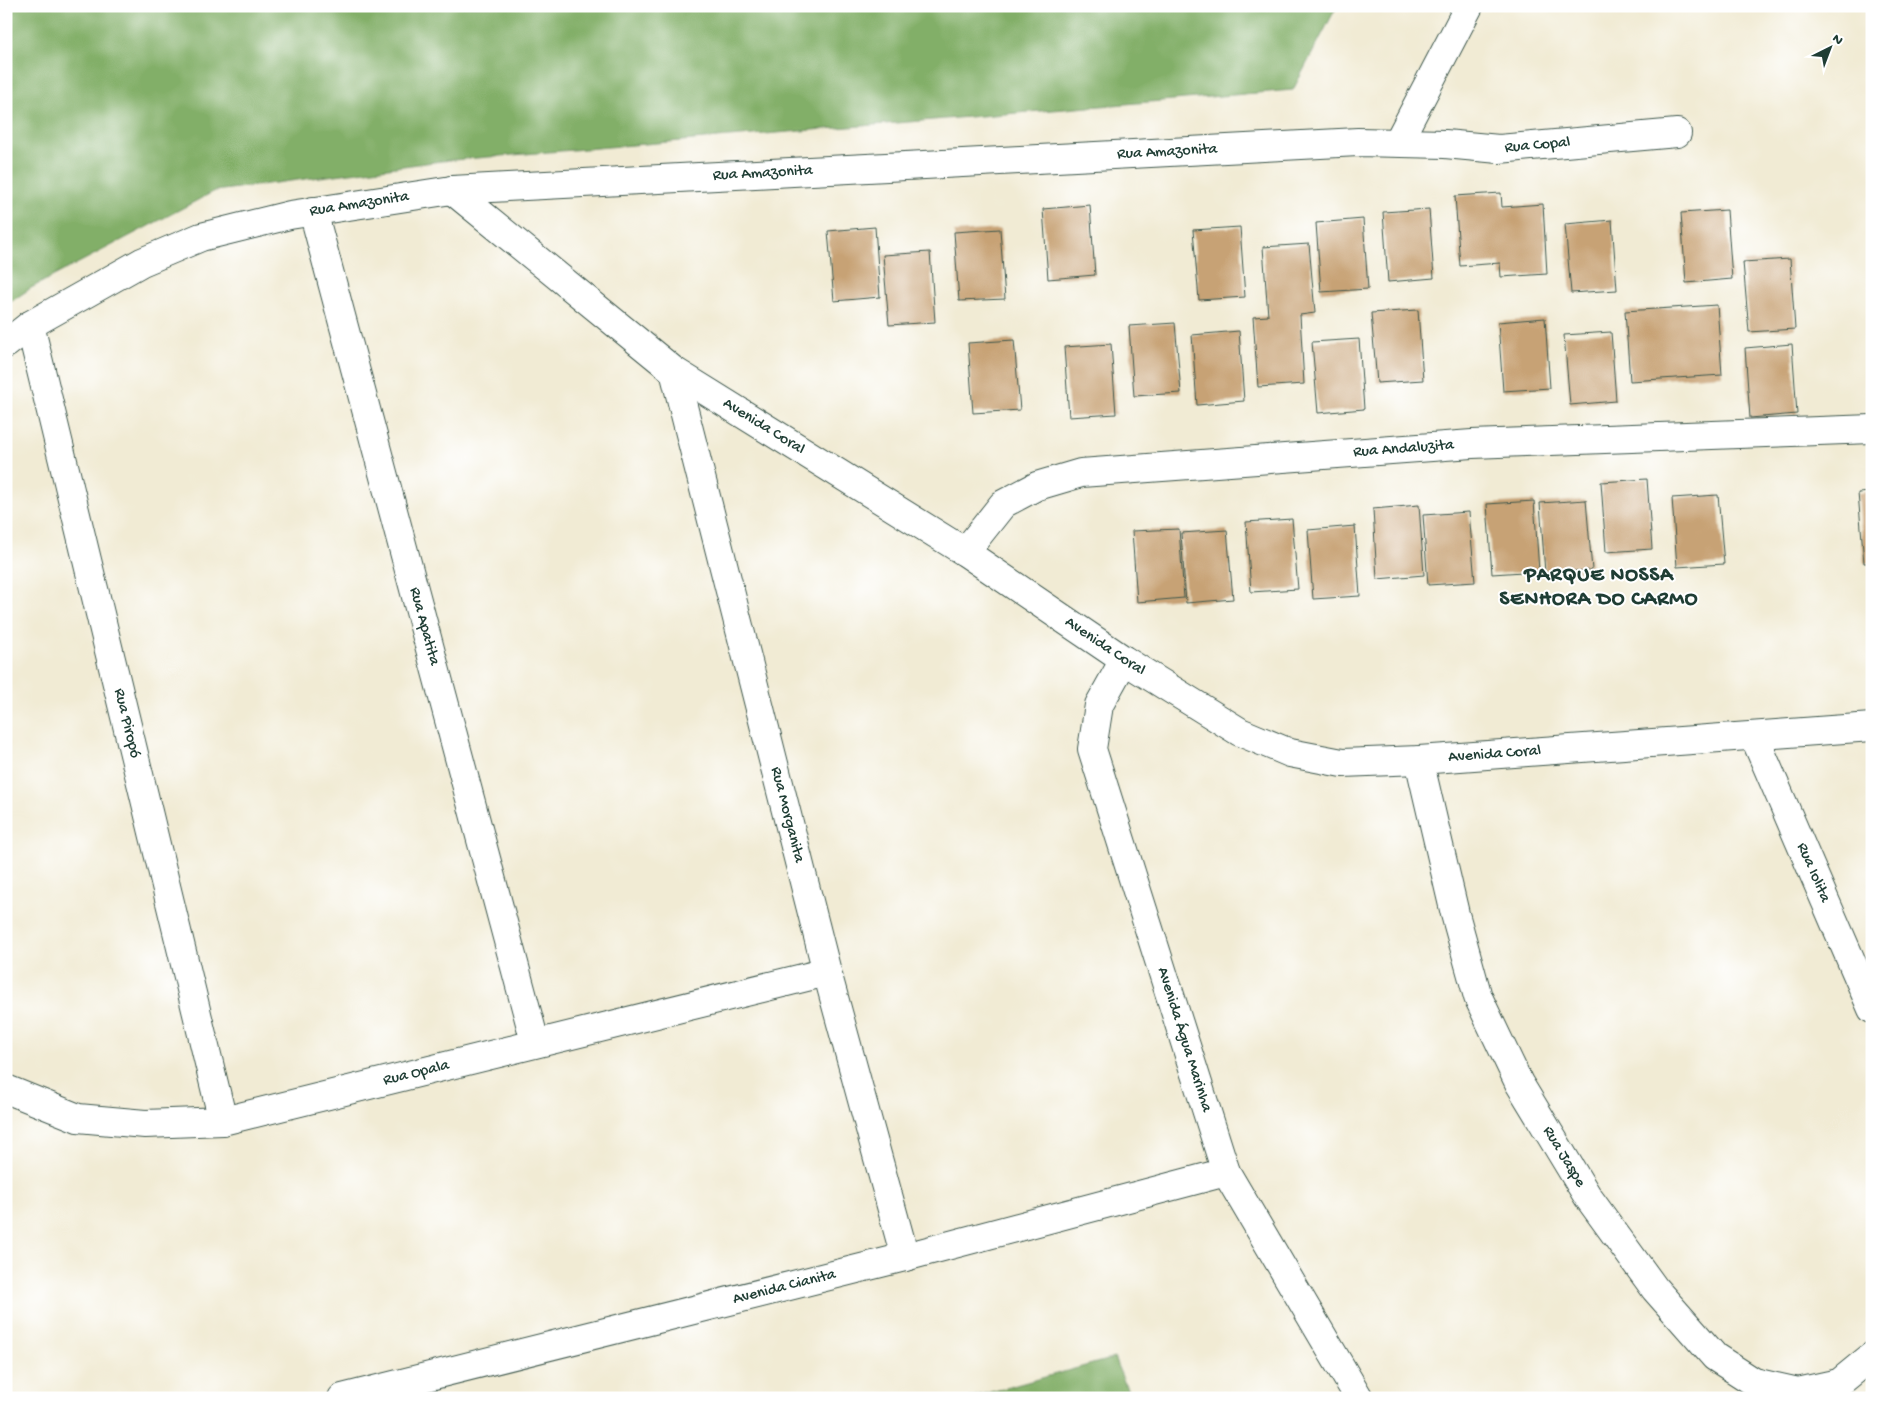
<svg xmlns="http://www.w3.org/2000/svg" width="1878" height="1404" font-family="'Gochi Hand',sans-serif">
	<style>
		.forest { fill: #82af67; stroke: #50764e }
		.building { fill: #c7a274 }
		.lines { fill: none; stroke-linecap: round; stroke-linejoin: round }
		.minor-casing { stroke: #3e574c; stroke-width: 30 }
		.minor { stroke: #fff; stroke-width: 28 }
		.labels { text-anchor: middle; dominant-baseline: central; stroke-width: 4; stroke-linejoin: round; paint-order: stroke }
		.street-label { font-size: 16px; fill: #1f3d34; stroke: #fff }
		.district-label { font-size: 21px; font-weight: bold; letter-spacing: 1px; fill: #1f3d34; stroke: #fff }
	</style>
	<rect width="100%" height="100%" fill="#fff"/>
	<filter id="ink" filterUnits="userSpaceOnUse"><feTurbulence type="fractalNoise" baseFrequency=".02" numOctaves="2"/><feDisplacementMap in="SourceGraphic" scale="10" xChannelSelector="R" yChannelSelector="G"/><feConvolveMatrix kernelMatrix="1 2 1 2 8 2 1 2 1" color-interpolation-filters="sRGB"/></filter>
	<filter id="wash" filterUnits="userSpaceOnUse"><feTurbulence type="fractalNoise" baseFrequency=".0096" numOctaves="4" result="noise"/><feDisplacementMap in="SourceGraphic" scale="20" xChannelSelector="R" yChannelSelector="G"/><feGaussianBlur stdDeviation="1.12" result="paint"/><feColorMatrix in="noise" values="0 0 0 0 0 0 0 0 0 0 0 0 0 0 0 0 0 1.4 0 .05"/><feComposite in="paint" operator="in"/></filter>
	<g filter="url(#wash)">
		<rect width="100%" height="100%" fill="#f1ebd4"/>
		<g class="forest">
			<path d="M6 6H1337L1293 90 441 161 215 191 31 288 6 305Z"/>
			<path d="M1114 1358 1131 1398H969Z"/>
		</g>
		<g id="blocks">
			<g class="building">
				<path d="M1501 193 1502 207 1543 204 1547 274 1501 277 1500 263 1460 266 1455 196Z"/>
				<path d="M1090 205 1095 275 1048 279 1043 209Z"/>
				<path d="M1429 209 1434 278 1388 282 1383 212Z"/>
				<path d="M1727 210 1732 279 1686 283 1681 213Z"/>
				<path d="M1363 219 1368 289 1321 292 1316 223Z"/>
				<path d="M1612 220 1617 290 1571 293 1565 224Z"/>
				<path d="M875 227 880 297 834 301 828 231Z"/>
				<path d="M1240 227 1245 297 1199 300 1193 230Z"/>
				<path d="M1000 229 1005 299 959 301 954 232Z"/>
				<path d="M1309 244 1315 313 1300 315 1304 384 1258 387 1253 317 1268 316 1263 247Z"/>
				<path d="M930 252 935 322 889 325 883 255Z"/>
				<path d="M1790 259 1795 329 1749 332 1743 262Z"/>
				<path d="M1717 305 1722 375 1630 381 1625 311Z"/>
				<path d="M1418 310 1423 380 1377 383 1371 313Z"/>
				<path d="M1545 318 1550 388 1503 391 1498 322Z"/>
				<path d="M1175 323 1181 393 1134 396 1129 326Z"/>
				<path d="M1239 331 1244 401 1197 405 1192 335Z"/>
				<path d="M1611 332 1616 401 1570 405 1564 335Z"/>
				<path d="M1359 339 1364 409 1318 413 1312 342Z"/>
				<path d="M1014 340 1020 410 973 413 968 343Z"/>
				<path d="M1111 344 1116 414 1069 417 1064 347Z"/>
				<path d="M1792 344 1797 414 1750 418 1745 348Z"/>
				<path d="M1647 479 1652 549 1606 552 1601 482Z"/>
				<path d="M1872 492V563H1864L1858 493Z"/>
				<path d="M1718 495 1724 564 1677 567 1672 498Z"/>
				<path d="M1586 500 1592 570 1545 573 1540 503Z"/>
				<path d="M1534 501 1539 571 1492 574 1487 504Z"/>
				<path d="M1419 505 1424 575 1377 579 1373 509Z"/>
				<path d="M1469 512 1475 582 1428 585 1423 515Z"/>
				<path d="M1292 519 1298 589 1251 592 1246 522Z"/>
				<path d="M1355 526 1360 596 1313 599 1308 530Z"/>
				<path d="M1179 529 1184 598 1137 602 1132 531Z"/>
				<path d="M1227 530 1233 599 1186 603 1181 533Z"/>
			</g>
		</g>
	</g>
	<g filter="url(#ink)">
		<use href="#blocks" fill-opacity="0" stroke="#3e574c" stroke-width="1"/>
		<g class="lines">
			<g class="minor-casing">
				<g id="minor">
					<path d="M1398 142 1469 6"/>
					<path id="s1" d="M452 190 674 371 965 552 1124 660 1240 732 1290 753 1342 763 1419 760 1872 727"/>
					<path id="s2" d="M313 211 535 1042"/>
					<path id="s3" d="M30 325 223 1121"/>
					<path id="s4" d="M6 344 30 325 142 262 201 237 290 215 452 190 1358 142 1445 144 1499 149 1677 133"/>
					<path id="s5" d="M674 371 827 972 905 1257"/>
					<path id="s6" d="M965 552 1003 504 1037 486 1081 473 1472 444 1872 429"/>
					<path id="s7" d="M1124 660 1099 705 1092 749 1226 1172 1359 1398"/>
					<path id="s8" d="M1754 736 1872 1009"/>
					<path id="s9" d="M1419 760 1455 914 1478 997 1519 1083 1588 1197 1655 1289 1715 1357 1754 1382 1798 1392 1839 1383 1872 1356"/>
					<path id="s10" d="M6 1089 78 1118 145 1124 223 1121 827 972"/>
					<path id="s11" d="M342 1398 905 1257 1226 1172"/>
				</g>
			</g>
			<use href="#minor" class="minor"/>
		</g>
	</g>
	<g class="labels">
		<g class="street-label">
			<text stroke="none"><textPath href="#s4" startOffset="1566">Rua Copal</textPath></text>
			<text stroke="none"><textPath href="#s4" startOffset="1195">Rua Amazonita</textPath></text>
			<text stroke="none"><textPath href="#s4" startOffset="790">Rua Amazonita</textPath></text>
			<text stroke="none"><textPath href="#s4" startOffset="385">Rua Amazonita</textPath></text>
			<text stroke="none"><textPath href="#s1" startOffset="392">Avenida Coral</textPath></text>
			<text stroke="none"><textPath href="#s6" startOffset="469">Rua Andaluzita</textPath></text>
			<text stroke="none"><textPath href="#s2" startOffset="430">Rua Apatita</textPath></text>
			<text stroke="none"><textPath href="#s1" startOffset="798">Avenida Coral</textPath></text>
			<text stroke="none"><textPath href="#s3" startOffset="410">Rua Piropó</textPath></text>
			<text stroke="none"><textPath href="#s1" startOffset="1218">Avenida Coral</textPath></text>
			<text stroke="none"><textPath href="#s5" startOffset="458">Rua Morganita</textPath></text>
			<text stroke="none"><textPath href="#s8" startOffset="149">Rua Iolita</textPath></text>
			<text stroke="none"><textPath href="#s7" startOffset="401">Avenida Água Marinha</textPath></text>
			<text stroke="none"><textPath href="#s10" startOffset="422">Rua Opala</textPath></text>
			<text stroke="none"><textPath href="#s9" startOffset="426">Rua Jaspe</textPath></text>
			<text stroke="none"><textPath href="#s11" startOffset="456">Avenida Cianita</textPath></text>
		</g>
		<g class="district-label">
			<text x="1599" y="576">PARQUE NOSSA<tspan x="1599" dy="24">SENHORA DO CARMO</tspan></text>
		</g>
	</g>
	<rect width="1878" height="1404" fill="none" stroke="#fff" stroke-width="25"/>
	<g transform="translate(1830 48) rotate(42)" stroke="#ffffff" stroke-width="4" paint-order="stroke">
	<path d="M0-4L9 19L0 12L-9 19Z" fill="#1f3d34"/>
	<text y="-8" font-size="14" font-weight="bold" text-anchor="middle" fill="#1f3d34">N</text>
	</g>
</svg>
